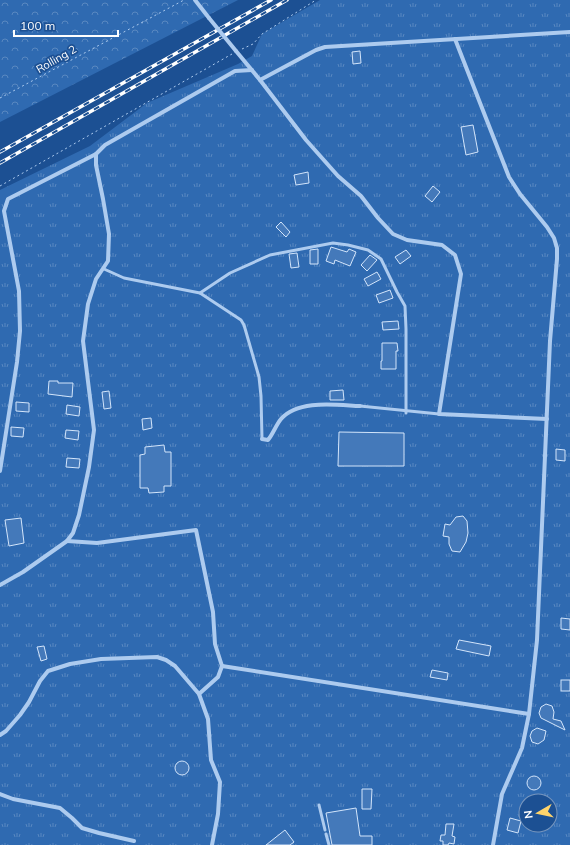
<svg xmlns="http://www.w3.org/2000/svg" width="570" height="845" font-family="Mulish,sans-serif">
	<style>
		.forest { fill: url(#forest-crowns) }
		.park { fill: url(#park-tufts); fill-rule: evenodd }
		.building { fill: #4479ba; stroke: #d3e5fb }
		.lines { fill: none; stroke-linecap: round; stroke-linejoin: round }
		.path { stroke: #adcbef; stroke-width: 1; stroke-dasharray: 2 3; stroke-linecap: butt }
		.service { stroke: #adcbef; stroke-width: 3 }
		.minor { stroke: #adcbef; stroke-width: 4 }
		.rail-casing { stroke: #fff; stroke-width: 3.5 }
		.rail { stroke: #1c5093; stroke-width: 2; stroke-dasharray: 6; stroke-linecap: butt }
		.minor-bridge { stroke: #adcbef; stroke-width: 4 }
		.labels { text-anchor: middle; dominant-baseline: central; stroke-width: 3.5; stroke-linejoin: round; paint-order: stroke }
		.street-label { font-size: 11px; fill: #fff; stroke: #1c5093 }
	</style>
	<defs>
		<pattern id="forest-crowns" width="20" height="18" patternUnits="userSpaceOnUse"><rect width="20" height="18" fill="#2f6ab1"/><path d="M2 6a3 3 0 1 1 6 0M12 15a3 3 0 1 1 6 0" fill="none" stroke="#5988c1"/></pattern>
		<pattern id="park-tufts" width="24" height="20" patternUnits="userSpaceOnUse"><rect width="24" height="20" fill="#2f6ab1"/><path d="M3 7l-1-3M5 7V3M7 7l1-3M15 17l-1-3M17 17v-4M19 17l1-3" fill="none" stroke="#5988c1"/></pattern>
	</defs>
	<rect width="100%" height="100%" fill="#1c5093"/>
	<path class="forest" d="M0 0H238L0 122Z"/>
	<path class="park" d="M320 0H570V845H0V190L90 146 147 103 238 64 252 56 262 34ZM526 801H550V825H526Z"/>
	<g class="building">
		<path d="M360 51 361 63 353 64 352 52Z"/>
		<path d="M473 125 478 152 466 155 461 127Z"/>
		<path d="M308 172 309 183 296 185 294 175Z"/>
		<path d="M433 186 440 192 432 202 425 196Z"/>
		<path d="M281 222 290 232 286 237 276 227Z"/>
		<path d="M331 247 347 252 349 249 356 252 350 266 335 260 334 264 326 261Z"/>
		<path d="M318 249V264H310V250Z"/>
		<path d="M406 250 411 256 400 264 395 257Z"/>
		<path d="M297 253 299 267 291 268 289 254Z"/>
		<path d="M370 255 377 260 367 271 361 265Z"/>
		<path d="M377 272 381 279 368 286 364 279Z"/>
		<path d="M390 290 393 298 379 303 376 295Z"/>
		<path d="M398 321 399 329 383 330 382 322Z"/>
		<path d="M382 343H397L398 351H396V369H381V361H382Z"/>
		<path d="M49 381H58V383H73L72 397 48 394Z"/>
		<path d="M343 390 344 400H330V391Z"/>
		<path d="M109 391 111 408 104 409 102 392Z"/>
		<path d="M16 402 29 403V412L16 411Z"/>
		<path d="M67 405 80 407 79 416 66 414Z"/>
		<path d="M151 418 152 428 143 430 142 419Z"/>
		<path d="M11 427 24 428 23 437 11 436Z"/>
		<path d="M66 430 79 431 78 440 65 438Z"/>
		<path d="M339 432 404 433V466H338Z"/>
		<path d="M164 445 165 452H171V486H164V492L149 493 148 488H140V455L145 454V447Z"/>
		<path d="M556 449 565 450V461L556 460Z"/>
		<path d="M67 458 80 459 79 468 66 467Z"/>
		<path d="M463 516 467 521 468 533 466 542 460 552 452 551 449 544V537L443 536 445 524 450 525 456 517Z"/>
		<path d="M21 518 24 543 9 546 5 520Z"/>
		<path d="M561 618 570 619V630L561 629Z"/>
		<path d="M459 640 491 646 489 656 456 649Z"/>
		<path d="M44 646 47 659 41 661 37 647Z"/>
		<path d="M432 670 448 673 447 680 430 677Z"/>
		<rect x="561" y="680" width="9" height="11"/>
		<path d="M546 704 552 706 554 712 553 719 561 721 565 730 541 718 539 713 541 707Z"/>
		<path d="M537 728 546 731 544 740 538 744 532 742 530 736 532 731Z"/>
		<circle cx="182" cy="768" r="7"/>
		<circle cx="534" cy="783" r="7"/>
		<path d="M362 789H372L371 809H362Z"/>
		<path d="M356 808 360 836H372V845H332L326 813Z"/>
		<path d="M510 818 521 821 518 833 507 830Z"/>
		<path d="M446 824H454L452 836 455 837 454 844 449 843 448 845H443V841H440L441 835H445Z"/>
		<path d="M285 830 294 842 290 845H266Z"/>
	</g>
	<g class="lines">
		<g class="path">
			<path d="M242 49 253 44 262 34 316 0"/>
			<path d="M0 98 184 0"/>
			<path d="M0 186 232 54"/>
		</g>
		<g class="service">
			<path d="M104 269 124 278 200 293 230 273 270 255 333 243 348 245 368 250 381 259 397 292 405 306 406 329V413"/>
			<path d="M200 293 241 320 244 325 259 377 261 396 262 439"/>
			<path d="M360 406 439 414"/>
			<path d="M319 805 325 830"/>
			<path d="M326 834 329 845"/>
		</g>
		<g class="minor">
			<path d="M195 0 209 18"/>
			<path d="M455 39 509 177 520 194 547 227 554 238 557 248V259L550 341 537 640 529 714 522 748 502 794 493 845"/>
			<path d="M236 51 260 80 306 140 338 176 361 196 378 218 393 234 407 240 442 245 455 255 461 274 439 414 547 419"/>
			<path d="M260 80 316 50 325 47 570 32"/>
			<path d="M262 439 268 440C273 434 276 425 281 419 298 399 337 405 360 406"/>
			<path d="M0 471 17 362 20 331 19 291 4 211 8 199 96 154"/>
			<path d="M67 541 97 543 196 530 213 612 215 644 222 666 218 677 199 694"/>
			<path d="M0 585 23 572 67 541 73 533 79 515 89 467 94 430 83 341 88 304 96 279 108 261 109 234 103 199 96 165V154L105 145 235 71 252 70"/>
			<path d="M222 666 529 714"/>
			<path d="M0 735 6 731 20 715 29 702 40 681 48 671 70 664 101 659 157 657 166 660 175 666 199 694 208 719 211 760 220 782 218 814 212 845"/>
			<path d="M0 794 13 799 60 808 72 818 82 828 99 833 134 841"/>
		</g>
		<g class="rail-casing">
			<g id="rail">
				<path d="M0 152 271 0"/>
				<path d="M0 163 287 0"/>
			</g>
		</g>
		<use href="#rail" class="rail"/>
		<path class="minor-bridge" d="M209 18 236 51"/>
	</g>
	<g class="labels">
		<g class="street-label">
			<text transform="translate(56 59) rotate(-30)">Rolling 2</text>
		</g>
	</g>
	<g transform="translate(538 813) rotate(261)"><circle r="19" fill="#1c5093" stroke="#7796be"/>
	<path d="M0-3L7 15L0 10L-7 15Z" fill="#ffd46b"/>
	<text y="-6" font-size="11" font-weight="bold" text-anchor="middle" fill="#ffffff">N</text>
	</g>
	<path d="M14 30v6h104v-6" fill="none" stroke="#ffffff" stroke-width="2"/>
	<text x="20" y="30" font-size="12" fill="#ffffff" stroke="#1c5093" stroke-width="3" paint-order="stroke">100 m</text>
</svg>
